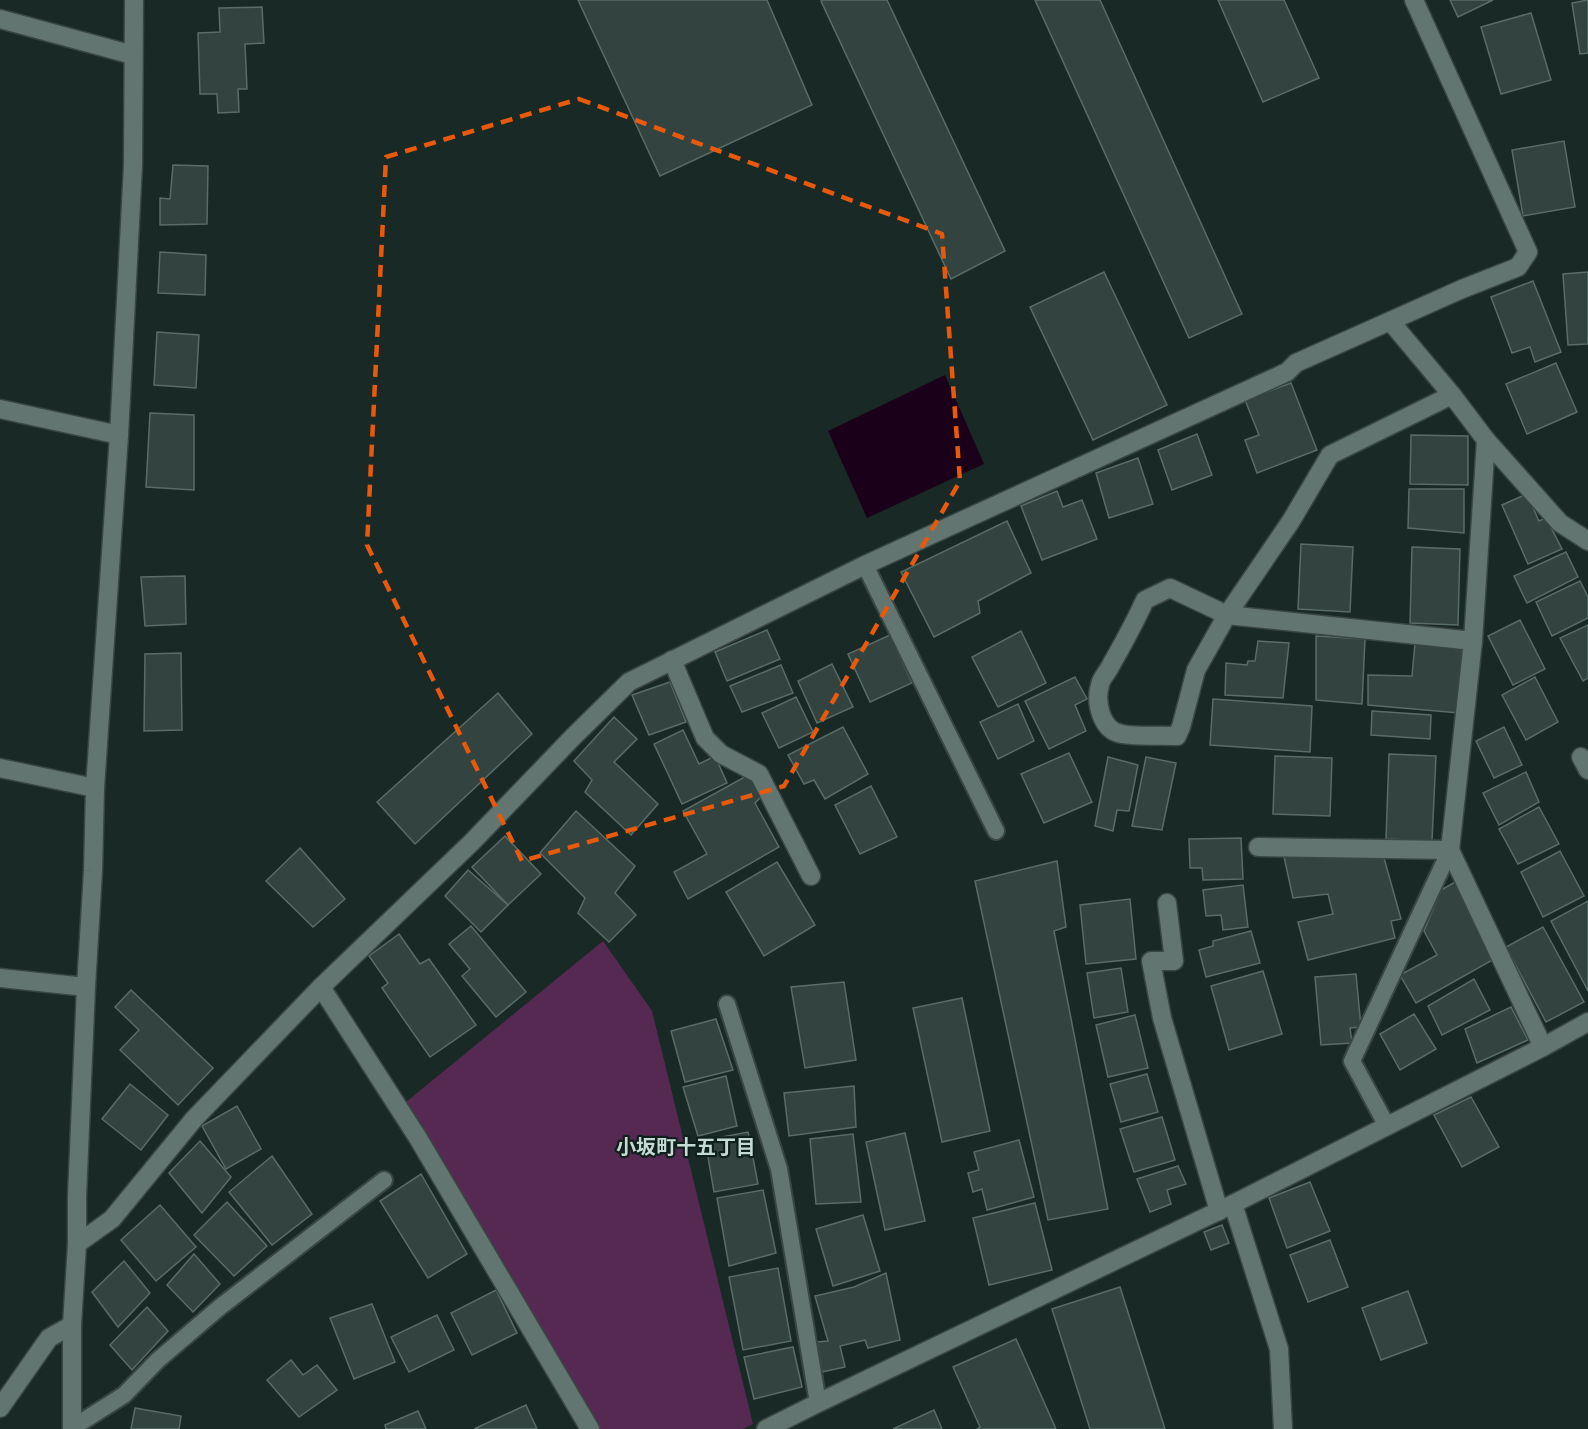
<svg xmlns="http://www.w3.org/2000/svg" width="1588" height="1429" font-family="'PT Sans Narrow','Noto Sans JP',sans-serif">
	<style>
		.green { fill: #562953 }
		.water { fill: #1b001a }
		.building { fill: #33433f; stroke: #5a6c67; stroke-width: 1.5 }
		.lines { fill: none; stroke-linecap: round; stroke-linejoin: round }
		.lane-casing { stroke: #394643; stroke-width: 20 }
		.street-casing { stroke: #394643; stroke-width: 21 }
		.lane { stroke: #637570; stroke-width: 16 }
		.street { stroke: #637570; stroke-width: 18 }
		.marked { fill: none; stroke: #e8590c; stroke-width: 4.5; stroke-dasharray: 12 8; stroke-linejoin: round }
		.labels { text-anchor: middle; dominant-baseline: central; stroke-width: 4.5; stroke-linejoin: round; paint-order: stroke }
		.neighbourhood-label { font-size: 20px; font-weight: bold; fill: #c6dad5; stroke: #0f1f1b }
	</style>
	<rect width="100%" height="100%" fill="#192925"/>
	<path class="green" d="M603 941 652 1011 753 1424 743 1429H600L406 1102Z"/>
	<path class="water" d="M945 375 984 464 867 518 828 431Z"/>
	<g class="building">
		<path d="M578 0H767L812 105 660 176Z"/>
		<path d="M823 0H887L1005 251 951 279 821 1Z"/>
		<path d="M1035 0H1100L1242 314 1189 338Z"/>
		<path d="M1218 0H1284L1319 78 1263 102Z"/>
		<path d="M1450 0H1493L1458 17Z"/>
		<path d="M1588 0V53L1580 54 1572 3Z"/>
		<path d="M262 7 264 43 245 44 247 89H238L239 112 218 113 217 94H200L198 33 220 32 219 8Z"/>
		<path d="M1531 13 1551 80 1501 94 1481 27Z"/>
		<path d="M1564 141 1575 207 1523 216 1512 150Z"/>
		<path d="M173 165 208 166 207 224 160 225V198L170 199Z"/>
		<path d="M160 252 206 255 205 295 158 293Z"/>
		<path d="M1104 272 1167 405 1093 440 1030 307Z"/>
		<path d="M1588 272V344L1568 345 1563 274Z"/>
		<path d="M1533 281 1561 352 1535 362 1530 347 1512 353 1491 297Z"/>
		<path d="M157 332 199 335 196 388 154 385Z"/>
		<path d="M1556 363 1577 412 1527 434 1506 384Z"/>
		<path d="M1291 383 1317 450 1257 473 1245 440 1259 435 1245 400Z"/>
		<path d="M150 413 194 415V490L146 487Z"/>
		<path d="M1197 434 1212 475 1172 490 1158 450Z"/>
		<path d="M1411 435 1468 436V485L1410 484Z"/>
		<path d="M1138 458 1153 504 1109 518 1096 473Z"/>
		<path d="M1409 489H1464V533L1408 528Z"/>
		<path d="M1057 491 1063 507 1082 500 1097 539 1042 560 1021 506Z"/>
		<path d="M1527 494 1539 521 1546 518 1562 549 1528 564 1502 505Z"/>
		<path d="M1007 521 1031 573 978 601 980 613 934 637 901 572Z"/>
		<path d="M1301 544 1353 547 1350 612 1298 609Z"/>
		<path d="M1412 547 1460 549 1458 625 1410 623Z"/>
		<path d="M1566 552 1578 577 1527 603 1514 576Z"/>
		<path d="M185 576 186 624 145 626 141 577Z"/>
		<path d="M1580 581 1588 597V618L1552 636 1536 602Z"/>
		<path d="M1520 620 1545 669 1513 685 1488 636Z"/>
		<path d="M1588 625V678L1583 681 1560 638Z"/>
		<path d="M767 630 780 659 727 681 715 652Z"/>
		<path d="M1021 631 1046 683 998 707 972 657Z"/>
		<path d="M890 635 912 683 870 702 848 654Z"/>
		<path d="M1316 636 1365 639 1362 704 1316 700Z"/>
		<path d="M1258 641 1289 643 1283 698 1225 695 1226 663 1247 665 1248 661H1255Z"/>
		<path d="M1415 643 1462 648 1459 713 1368 705V675L1412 676Z"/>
		<path d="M181 653 182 730 144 731 145 654Z"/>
		<path d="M832 664 853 707 817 723 798 681Z"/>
		<path d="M781 665 793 693 742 712 730 686Z"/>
		<path d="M1075 677 1087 699 1075 705 1086 731 1049 749 1025 701Z"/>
		<path d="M1535 677 1558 722 1526 740 1502 695Z"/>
		<path d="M670 682 686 722 649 735 632 695Z"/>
		<path d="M498 693 532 734 415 844 377 802Z"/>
		<path d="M796 697 813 732 779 748 762 713Z"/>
		<path d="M1213 699 1312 706 1310 752 1210 745Z"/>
		<path d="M1018 704 1034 741 998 759 980 722Z"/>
		<path d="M1372 711 1431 715 1430 739 1371 735Z"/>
		<path d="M614 717 637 739 614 762 658 804 631 835 585 792 592 780 574 761Z"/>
		<path d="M843 727 868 774 825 799 814 780 804 784 788 755Z"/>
		<path d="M1504 727 1522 765 1494 778 1476 741Z"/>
		<path d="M683 730 699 764 715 756 727 783 682 804 654 744Z"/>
		<path d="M1069 753 1092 802 1044 823 1021 774Z"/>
		<path d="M1389 754 1436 756 1432 841 1386 839Z"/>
		<path d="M1275 756 1332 758 1330 816 1273 814Z"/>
		<path d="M1108 757 1138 765 1129 811 1117 810 1113 831 1095 826Z"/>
		<path d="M1146 757 1176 763 1162 830 1132 826Z"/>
		<path d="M1526 772 1539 802 1499 825 1483 793Z"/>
		<path d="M750 774 762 796 755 803 779 847 688 899 674 872 707 854 683 811Z"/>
		<path d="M871 786 897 837 860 854 835 805Z"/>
		<path d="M1539 807 1559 844 1518 864 1499 829Z"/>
		<path d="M576 811 635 866 615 893 636 915 609 942 578 913 585 898 540 853Z"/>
		<path d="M505 836 541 874 508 905 472 867Z"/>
		<path d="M1241 838 1243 879 1203 880 1202 868H1190L1189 839Z"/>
		<path d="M300 848 345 899 313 927 266 881Z"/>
		<path d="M1560 851 1584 896 1543 917 1521 872Z"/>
		<path d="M1284 857 1384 858 1401 919 1391 921 1395 938 1308 960 1298 922 1333 914 1328 894 1293 898Z"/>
		<path d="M1057 861 1066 927 1054 931 1108 1209 1048 1220 975 881Z"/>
		<path d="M777 862 815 925 764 956 726 892Z"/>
		<path d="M468 870 508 905 481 932 445 896Z"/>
		<path d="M1455 882 1496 958 1416 1003 1400 975 1437 955 1424 931 1441 890Z"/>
		<path d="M1243 885 1248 927 1223 930 1221 915 1206 916 1203 890Z"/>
		<path d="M1130 899 1136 959 1086 964 1080 905Z"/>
		<path d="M1588 901V991L1551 921Z"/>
		<path d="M471 926 526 992 496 1017 462 976 470 969 449 944Z"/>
		<path d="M1543 927 1584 1002 1546 1022 1506 947Z"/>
		<path d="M1251 931 1260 963 1206 977 1199 950 1213 946V941Z"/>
		<path d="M399 934 420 964 429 959 476 1025 430 1057 382 988 388 983 369 956Z"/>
		<path d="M1121 968 1128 1012 1094 1018 1087 973Z"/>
		<path d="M1263 971 1282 1034 1229 1050 1211 986Z"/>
		<path d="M1356 974 1361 1027 1350 1028 1352 1043 1321 1045 1315 977Z"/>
		<path d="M1474 979 1490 1010 1442 1035 1428 1006Z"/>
		<path d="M844 982 856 1060 805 1068 791 987Z"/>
		<path d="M131 990 213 1068 178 1105 120 1050 139 1030 115 1007Z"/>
		<path d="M962 998 990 1131 942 1142 913 1008Z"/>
		<path d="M1511 1007 1528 1040 1477 1063 1465 1029Z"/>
		<path d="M1414 1014 1436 1049 1400 1070 1380 1034Z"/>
		<path d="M1135 1015 1148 1068 1108 1077 1096 1025Z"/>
		<path d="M716 1019 733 1070 685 1082 671 1031Z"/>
		<path d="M1147 1074 1158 1112 1121 1122 1110 1084Z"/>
		<path d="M726 1076 737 1126 698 1136 683 1087Z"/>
		<path d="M130 1084 168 1115 141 1150 102 1119Z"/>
		<path d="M854 1086 856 1127 789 1136 784 1093Z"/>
		<path d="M1471 1097 1499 1147 1462 1167 1434 1115Z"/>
		<path d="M237 1106 261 1149 226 1169 202 1126Z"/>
		<path d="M1162 1117 1175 1160 1134 1172 1120 1129Z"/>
		<path d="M748 1132 758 1184 714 1192 705 1140Z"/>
		<path d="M905 1133 925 1221 885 1230 866 1142Z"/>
		<path d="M853 1134 861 1202 816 1204 810 1139Z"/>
		<path d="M1019 1140 1034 1197 987 1210 982 1189 973 1192 968 1173 979 1170 974 1152Z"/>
		<path d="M200 1141 231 1177 202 1213 169 1173Z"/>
		<path d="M272 1156 312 1214 272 1245 229 1192Z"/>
		<path d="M1178 1166 1186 1184 1167 1190 1171 1204 1150 1212 1137 1179Z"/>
		<path d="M421 1174 467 1254 428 1278 380 1201Z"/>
		<path d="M1310 1182 1330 1231 1287 1248 1269 1198Z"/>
		<path d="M763 1190 776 1253 729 1266 717 1198Z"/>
		<path d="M227 1202 267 1246 234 1276 194 1235Z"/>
		<path d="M1035 1203 1052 1270 989 1285 973 1218Z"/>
		<path d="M160 1205 196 1247 156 1281 121 1240Z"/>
		<path d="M863 1215 880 1271 833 1286 816 1229Z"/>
		<path d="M1222 1225 1229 1243 1211 1250 1204 1232Z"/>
		<path d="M1330 1240 1348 1287 1308 1302 1290 1255Z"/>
		<path d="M194 1254 220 1284 193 1312 167 1285Z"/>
		<path d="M124 1261 150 1293 118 1327 92 1292Z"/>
		<path d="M778 1268 791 1341 743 1350 729 1277Z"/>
		<path d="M886 1273 900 1340 868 1348 865 1340 840 1346 845 1367 822 1372 817 1342 828 1341 815 1296 854 1287Z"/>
		<path d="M1120 1287 1165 1429H1090L1052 1309Z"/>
		<path d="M496 1290 517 1333 472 1355 451 1313Z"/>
		<path d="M1408 1291 1427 1343 1381 1360 1362 1308Z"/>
		<path d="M372 1304 395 1362 354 1379 330 1318Z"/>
		<path d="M147 1307 168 1331 132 1370 110 1345Z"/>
		<path d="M437 1315 454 1350 409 1372 391 1337Z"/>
		<path d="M1016 1339 1056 1429H977L980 1427 953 1367Z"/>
		<path d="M793 1347 802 1387 754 1399 744 1357Z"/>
		<path d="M291 1360 303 1375 317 1365 337 1390 299 1417 267 1380Z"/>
		<path d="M526 1405 537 1429H474Z"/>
		<path d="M135 1408 181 1416 179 1429H131Z"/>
		<path d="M934 1410 942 1429H893Z"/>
		<path d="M418 1411 426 1429H386L385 1425Z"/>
	</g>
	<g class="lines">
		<g class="lane-casing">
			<g id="lane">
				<path d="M865 565 996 831"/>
				<path d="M727 1004 779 1169 818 1403"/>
				<path d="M1387 1126 1352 1061 1450 850"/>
				<path d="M72 1428 124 1395 158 1360 220 1307 384 1180"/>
			</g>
		</g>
		<g class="street-casing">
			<g id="street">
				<path d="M0 19 133 55"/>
				<path d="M1391 322 1452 395 1486 440 1560 523 1588 541"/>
				<path d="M1452 395 1330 455 1291 521 1227 615 1196 670 1181 727 1177 736C1160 735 1138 737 1122 734 1101 731 1095 702 1100 685 1101 678 1108 672 1111 665 1123 644 1135 622 1145 600L1170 588 1227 615 1473 641"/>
				<path d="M0 409 119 435"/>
				<path d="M1486 440 1473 641 1450 850 1543 1047"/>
				<path d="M672 660 705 738 721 754 759 774 811 876"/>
				<path d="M1581 757 1588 770"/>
				<path d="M0 768 95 788"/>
				<path d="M1258 847 1450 850"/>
				<path d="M1167 903 1174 961H1151L1162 1018 1219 1211"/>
				<path d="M0 978 86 987"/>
				<path d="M321 987 418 1138 590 1429"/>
				<path d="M1233 1204 1279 1349 1283 1429"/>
				<path d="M77 1244 112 1219 194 1119 321 987 472 842 573 737 629 682 865 565 1287 372 1296 363 1462 289 1518 267 1528 252 1414 0"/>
				<path d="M0 1408 49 1338 72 1325"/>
				<path d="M72 1429V1325L77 1244V1197L86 987 93 871 95 788 119 435 133 165 134 0"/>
				<path d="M766 1429 818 1403 1233 1204 1543 1047 1588 1022"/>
			</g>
		</g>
		<use href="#lane" class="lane"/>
		<use href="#street" class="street"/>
	</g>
	<path class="marked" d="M579 99 942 234 960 481 784 786 522 861 367 545 386 157Z"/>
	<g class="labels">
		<g class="neighbourhood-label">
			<text x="686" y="1147">小坂町十五丁目</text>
		</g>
	</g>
</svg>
